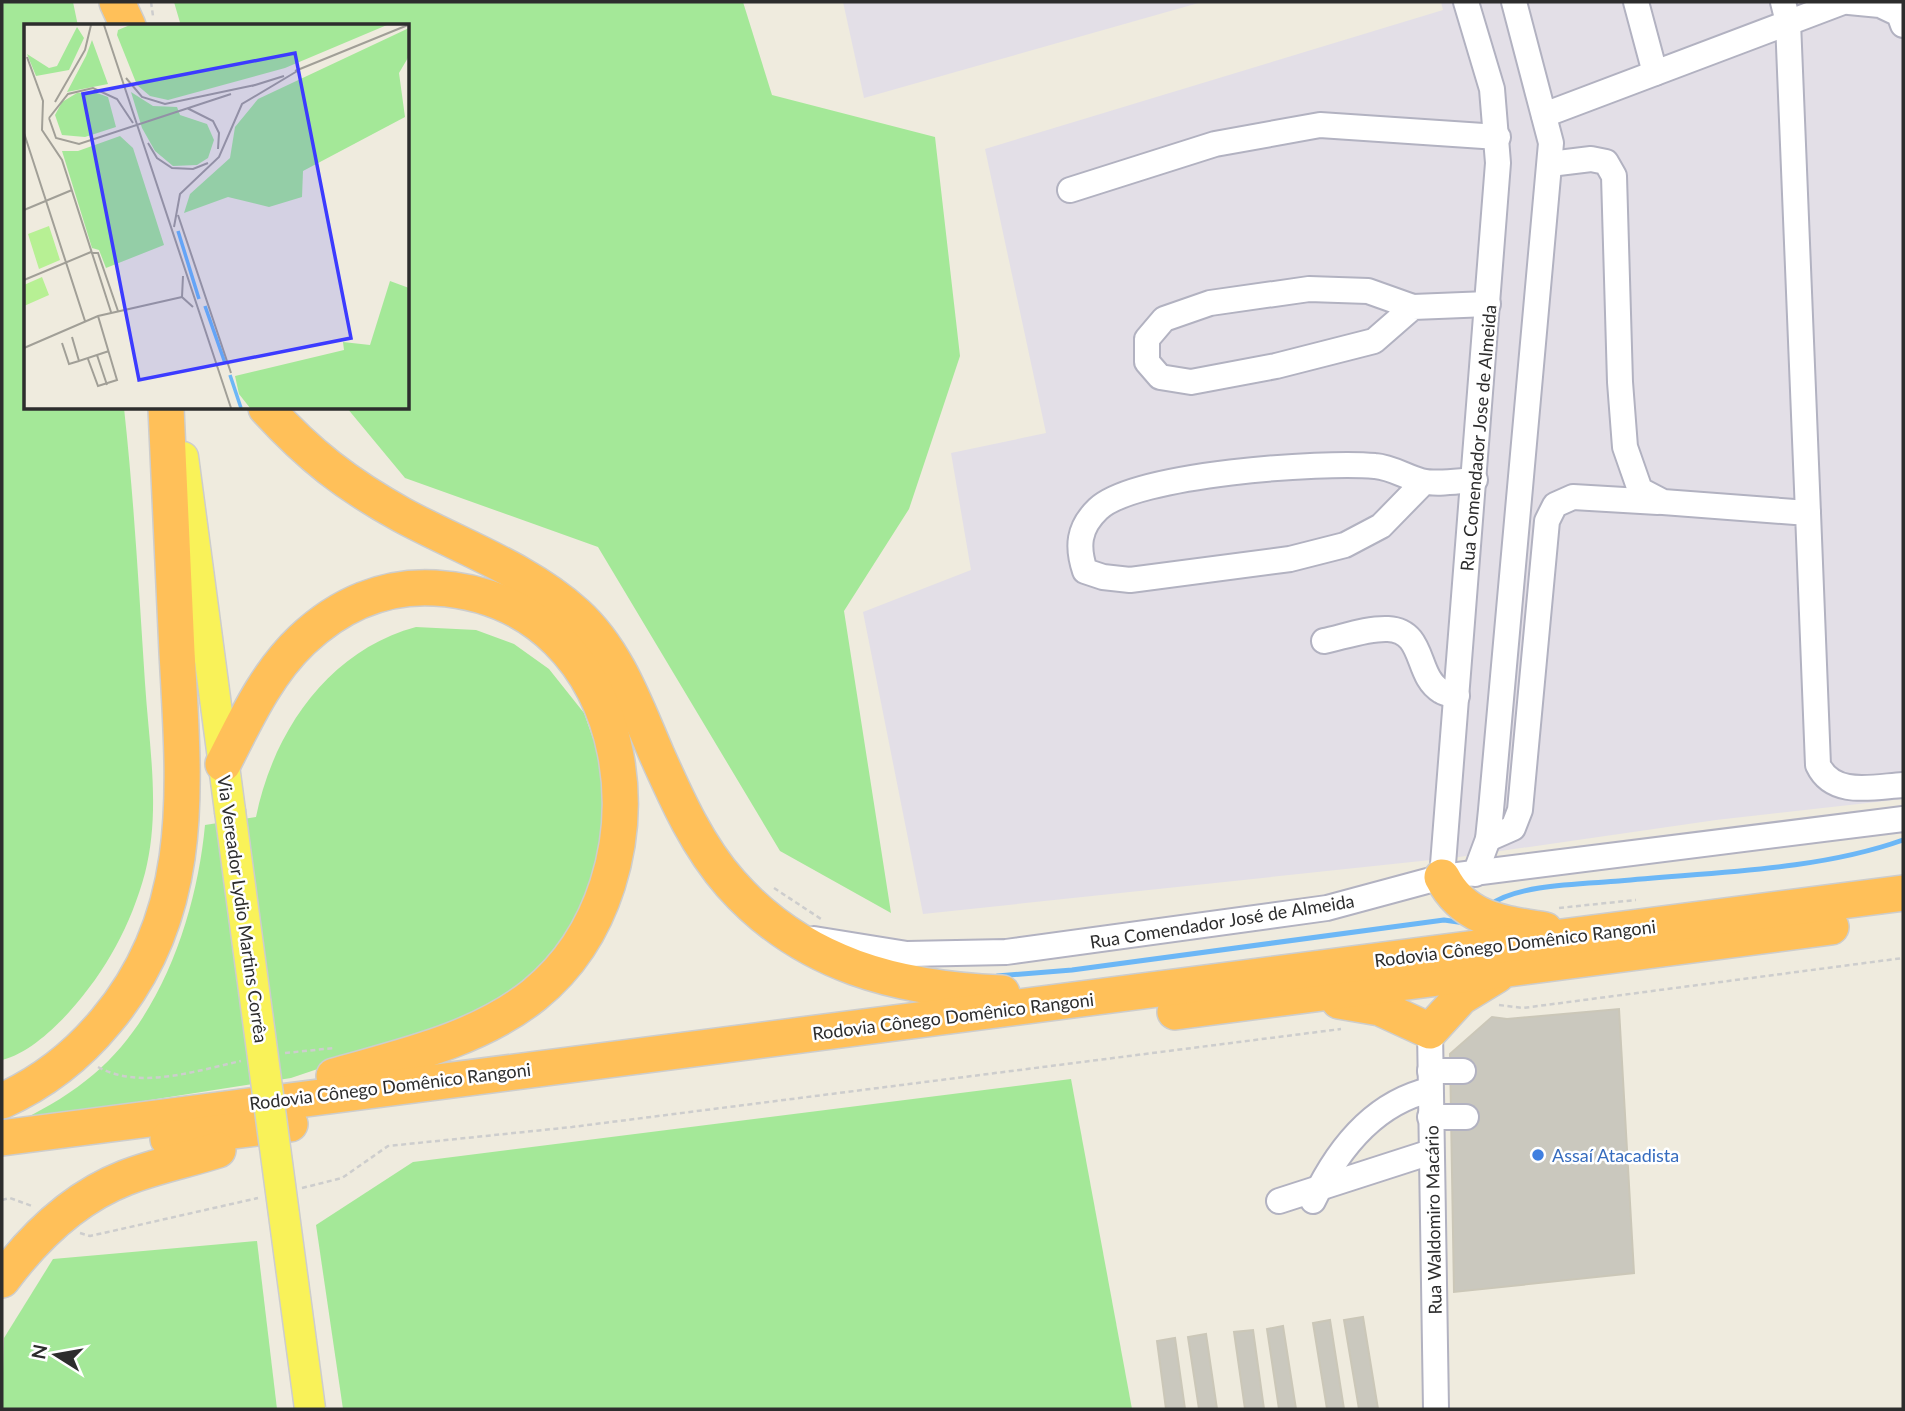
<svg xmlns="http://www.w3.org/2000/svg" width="1905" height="1411" font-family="Lato,sans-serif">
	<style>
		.industrial { fill: #e3dfe7 }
		.green { fill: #a4e898 }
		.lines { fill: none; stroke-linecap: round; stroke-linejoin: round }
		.stream { stroke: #6cb7f6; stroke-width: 5 }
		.building { fill: #cac8be; stroke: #cbc7b8; stroke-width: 2 }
		.minor-casing { stroke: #b2b2c1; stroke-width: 28 }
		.major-casing { stroke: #cdcdcd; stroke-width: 33 }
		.highway-casing { stroke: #cdcdcd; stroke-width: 38 }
		.path { stroke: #cdcdcd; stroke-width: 2.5; stroke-dasharray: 5 3.5; stroke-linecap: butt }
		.minor { stroke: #fff; stroke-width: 24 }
		.major { stroke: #f9f259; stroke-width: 30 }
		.highway { stroke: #ffc059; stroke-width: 35 }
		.major-bridge-casing { stroke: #cdcdcd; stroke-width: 33; stroke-linecap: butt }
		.major-bridge { stroke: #f9f259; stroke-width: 30 }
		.shop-dot { fill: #3f7fe0; stroke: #fff; stroke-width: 2.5 }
		.labels { text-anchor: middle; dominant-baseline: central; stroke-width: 5; stroke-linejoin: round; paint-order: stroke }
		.street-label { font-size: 18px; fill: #2d2d2d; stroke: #fff }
		.shop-label { font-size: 18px; fill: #366cbe; stroke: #fff; text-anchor: start }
		.inset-river { fill: none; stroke: #6cb7f6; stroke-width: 3.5 }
		.inset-road { fill: none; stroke: #a19f97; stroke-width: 2 }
		.view { fill: #3c3bff; fill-opacity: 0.15; stroke: #3c3bff; stroke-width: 3.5 }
		.inset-edge { fill: none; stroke: #2d2d2d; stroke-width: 3.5 }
	</style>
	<rect width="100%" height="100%" fill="#efebde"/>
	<g class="industrial">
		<path d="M843 2H1202L864 98Z"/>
		<path d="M1441 2H1903V799L1716 820 1459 857 923 914 863 612 971 570 951 453 1046 433 985 149 1443 10Z"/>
	</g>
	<g class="green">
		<path d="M2 2H73L78 26H26V408H124C134 499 139 591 145 683 149 745 161 811 145 873 131 925 106 971 70 1011 53 1030 27 1054 2 1060Z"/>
		<path d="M174 2H743L772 95 935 137 960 356 909 509 844 611 891 913 780 851 598 547 405 478 347 408H408V26H181Z"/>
		<path d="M416 627 476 630 514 644 549 669 584 713 603 767V860L576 928 530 982 457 1022 291 1078 22 1120C48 1107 73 1092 94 1074 163 1016 197 911 205 825L256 817C273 732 329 650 416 627Z"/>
		<path d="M1071 1079 1132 1409H343L316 1225 413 1162Z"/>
		<path d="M257 1241 277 1409H2L4 1338 53 1259Z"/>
	</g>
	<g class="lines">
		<g class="stream">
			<path d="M1490 905C1518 884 1583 884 1619 881 1711 872 1816 871 1903 840"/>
			<path d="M997 976 1072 970 1444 920 1465 923"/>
		</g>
	</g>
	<g class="building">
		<path d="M1619 1009 1634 1273 1454 1292 1450 1054 1492 1017 1507 1019Z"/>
		<path d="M1363 1317 1378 1409H1359L1344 1320Z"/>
		<path d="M1330 1320 1344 1409H1327L1313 1323Z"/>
		<path d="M1283 1326 1296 1409H1279L1267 1329Z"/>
		<path d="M1253 1330 1264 1409H1245L1234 1332Z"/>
		<path d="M1206 1334 1217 1409H1199L1188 1337Z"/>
		<path d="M1175 1338 1185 1409H1166L1157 1341Z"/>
	</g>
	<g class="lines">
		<g class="minor-casing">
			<g id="minor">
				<path d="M1636 2 1655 73"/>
				<path d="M1783 2 1788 22 1808 513"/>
				<path d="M1849 2 1880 5 1899 14 1903 25"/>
				<path d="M1544 115 1843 2"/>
				<path d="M1550 164 1591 159 1606 162 1614 176 1620 382 1625 447 1640 490 1663 502 1808 513 1818 765C1833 797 1872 787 1903 785"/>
				<path d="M1070 190 1215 144 1320 125 1498 137"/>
				<path d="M1413 307 1374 341 1276 366 1191 382 1160 377 1147 362V339L1164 319 1210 303 1309 289 1368 291 1413 307 1488 304"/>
				<path d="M1424 482 1381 526 1345 545 1290 559 1130 580 1103 577 1085 571C1077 547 1078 528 1098 509 1135 474 1323 461 1375 466 1391 467 1406 477 1421 481 1437 485 1458 481 1475 480"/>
				<path d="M1324 641C1343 637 1368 628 1388 629 1426 631 1415 676 1441 691 1445 694 1452 695 1457 696"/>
				<path d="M1488 839 1513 828 1520 810 1547 521 1555 505 1573 497 1658 502"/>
				<path d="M1475 874 1488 839 1491 810 1551 143 1514 2"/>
				<path d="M1442 877 1498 163 1492 89 1466 2"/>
				<path d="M814 939 907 954 1006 952 1327 908 1442 877 1903 819"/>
				<path d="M1430 1031 1436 1409"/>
				<path d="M1430 1071H1463"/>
				<path d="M1430 1117H1466"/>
				<path d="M1279 1201 1431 1152"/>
				<path d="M1313 1201C1337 1150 1374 1103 1430 1090"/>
			</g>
		</g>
		<g class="major-casing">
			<path id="major" d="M183 457 230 811"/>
		</g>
		<g class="highway-casing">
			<g id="highway">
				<path d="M117 2 128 26"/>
				<path d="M266 408C309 455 346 484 402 515 461 547 526 569 576 614 617 651 636 707 657 755 677 800 698 847 731 884 803 965 898 989 1002 993"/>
				<path d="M223 764C245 721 266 674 302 640 339 605 384 585 435 588 642 600 676 880 534 995 478 1040 401 1057 334 1076"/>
				<path d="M1442 877C1464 920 1502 923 1545 930"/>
				<path d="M1339 1001 1380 1008 1430 1031 1461 997 1497 975"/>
				<path d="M1175 1012 1831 927"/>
				<path d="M2 1101C42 1083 78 1055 106 1021 198 912 184 785 177 652 174 570 170 489 166 408"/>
				<path d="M2 1138 1903 893"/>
				<path d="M168 1139 290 1124"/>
				<path d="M2 1280C34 1237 74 1198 125 1178 155 1166 187 1160 218 1150"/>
			</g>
		</g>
		<g class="path">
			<path d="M151 2 153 16"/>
			<path d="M774 888 821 919"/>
			<path d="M1559 908 1636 900"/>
			<path d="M1499 1005 1523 1008 1903 958"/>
			<path d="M285 1053 334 1048"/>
			<path d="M98 1067C140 1090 195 1071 241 1061"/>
			<path d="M302 1188 342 1178 388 1146 572 1127 1341 1029"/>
			<path d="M2 1200 10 1198 32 1206"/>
			<path d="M80 1233 90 1236 108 1232 258 1198"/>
		</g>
		<use href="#minor" class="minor"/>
		<use href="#major" class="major"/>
		<use href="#highway" class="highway"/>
		<g class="major-bridge-casing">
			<path id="major-bridge" d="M230 811 310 1409"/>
		</g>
		<use href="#major-bridge" class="major-bridge"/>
	</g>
	<circle class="shop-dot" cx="1538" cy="1155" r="7"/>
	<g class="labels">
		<g class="street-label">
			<text transform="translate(1478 438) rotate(-85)">Rua Comendador Jose de Almeida</text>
			<text transform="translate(243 909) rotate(82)">Via Vereador Lydio Martins Corrêa</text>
			<text transform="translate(1222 921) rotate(-9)">Rua Comendador José de Almeida</text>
			<text transform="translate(1515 943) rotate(-7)">Rodovia Cônego Domênico Rangoni</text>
			<text transform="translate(953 1016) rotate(-7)">Rodovia Cônego Domênico Rangoni</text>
			<text transform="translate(390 1086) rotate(-7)">Rodovia Cônego Domênico Rangoni</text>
			<text transform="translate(1433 1220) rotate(-91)">Rua Waldomiro Macário</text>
		</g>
		<g class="shop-label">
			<text x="1552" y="1155">Assaí Atacadista</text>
		</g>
	</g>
	<g transform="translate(24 24)">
		<rect width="385" height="385" fill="#efebde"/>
		<path d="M106 1H363L261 44 144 76 126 72 113 61 93 11 94 6ZM53 3 60 14 45 46 12 52 3 30 25 44 33 42ZM385 4V32L375 49 381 93 279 147 278 173 245 183 204 173 160 189 166 170 206 134 211 103 234 75ZM68 16 84 60 43 68 62 32ZM70 68 84 73 92 103 61 113 38 111 31 91 38 78 53 69ZM107 68 129 82 153 83 156 91 183 100 190 116 184 134 173 141 149 142 131 127 118 104ZM96 112 109 124 140 221 82 244 75 226 68 224 38 127H54ZM366 257 385 264V384H226L215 370 211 352 320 326 319 318 346 321Z" fill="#a4e898"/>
		<path d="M25 202 36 236 15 245 4 210ZM18 253 25 271 0 282V261Z" fill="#b7f094"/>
		<path class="inset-river" d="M154 207 175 275M181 282 201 339M206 351 217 384"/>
		<path class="inset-road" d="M80 1 207 384M3 33 19 77 18 106 38 136 87 288M271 47 384 1M102 54 118 73 141 80 231 61M228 62 260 52M31 78 61 26 67 1M163 84 189 97 195 109 194 125M25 94 32 114 55 120 207 70M25 94 44 70 69 64 93 75 109 99M0 109 61 297M124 119 133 134 148 144 169 145 184 139M0 186 48 166M154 191 207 349M150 203 156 170 195 133 218 80 275 46M67 229H74L94 287M159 252 158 273 169 283M0 256 67 228M48 313 55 337 85 327M38 319 45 340 55 337M0 324 74 292 158 273M73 331 83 361M64 335 74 362 93 356 74 292"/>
		<path class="view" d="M271 29 327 314 115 356 59 70Z"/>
		<rect width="385" height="385" class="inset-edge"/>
	</g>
	<rect width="1905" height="1411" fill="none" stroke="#2d2d2d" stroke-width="7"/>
	<g transform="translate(56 1355) rotate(281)" stroke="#ffffff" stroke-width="5" paint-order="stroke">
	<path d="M0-5L12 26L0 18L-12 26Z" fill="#2d2d2d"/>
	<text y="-10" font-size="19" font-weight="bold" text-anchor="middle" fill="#2d2d2d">N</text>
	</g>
</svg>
